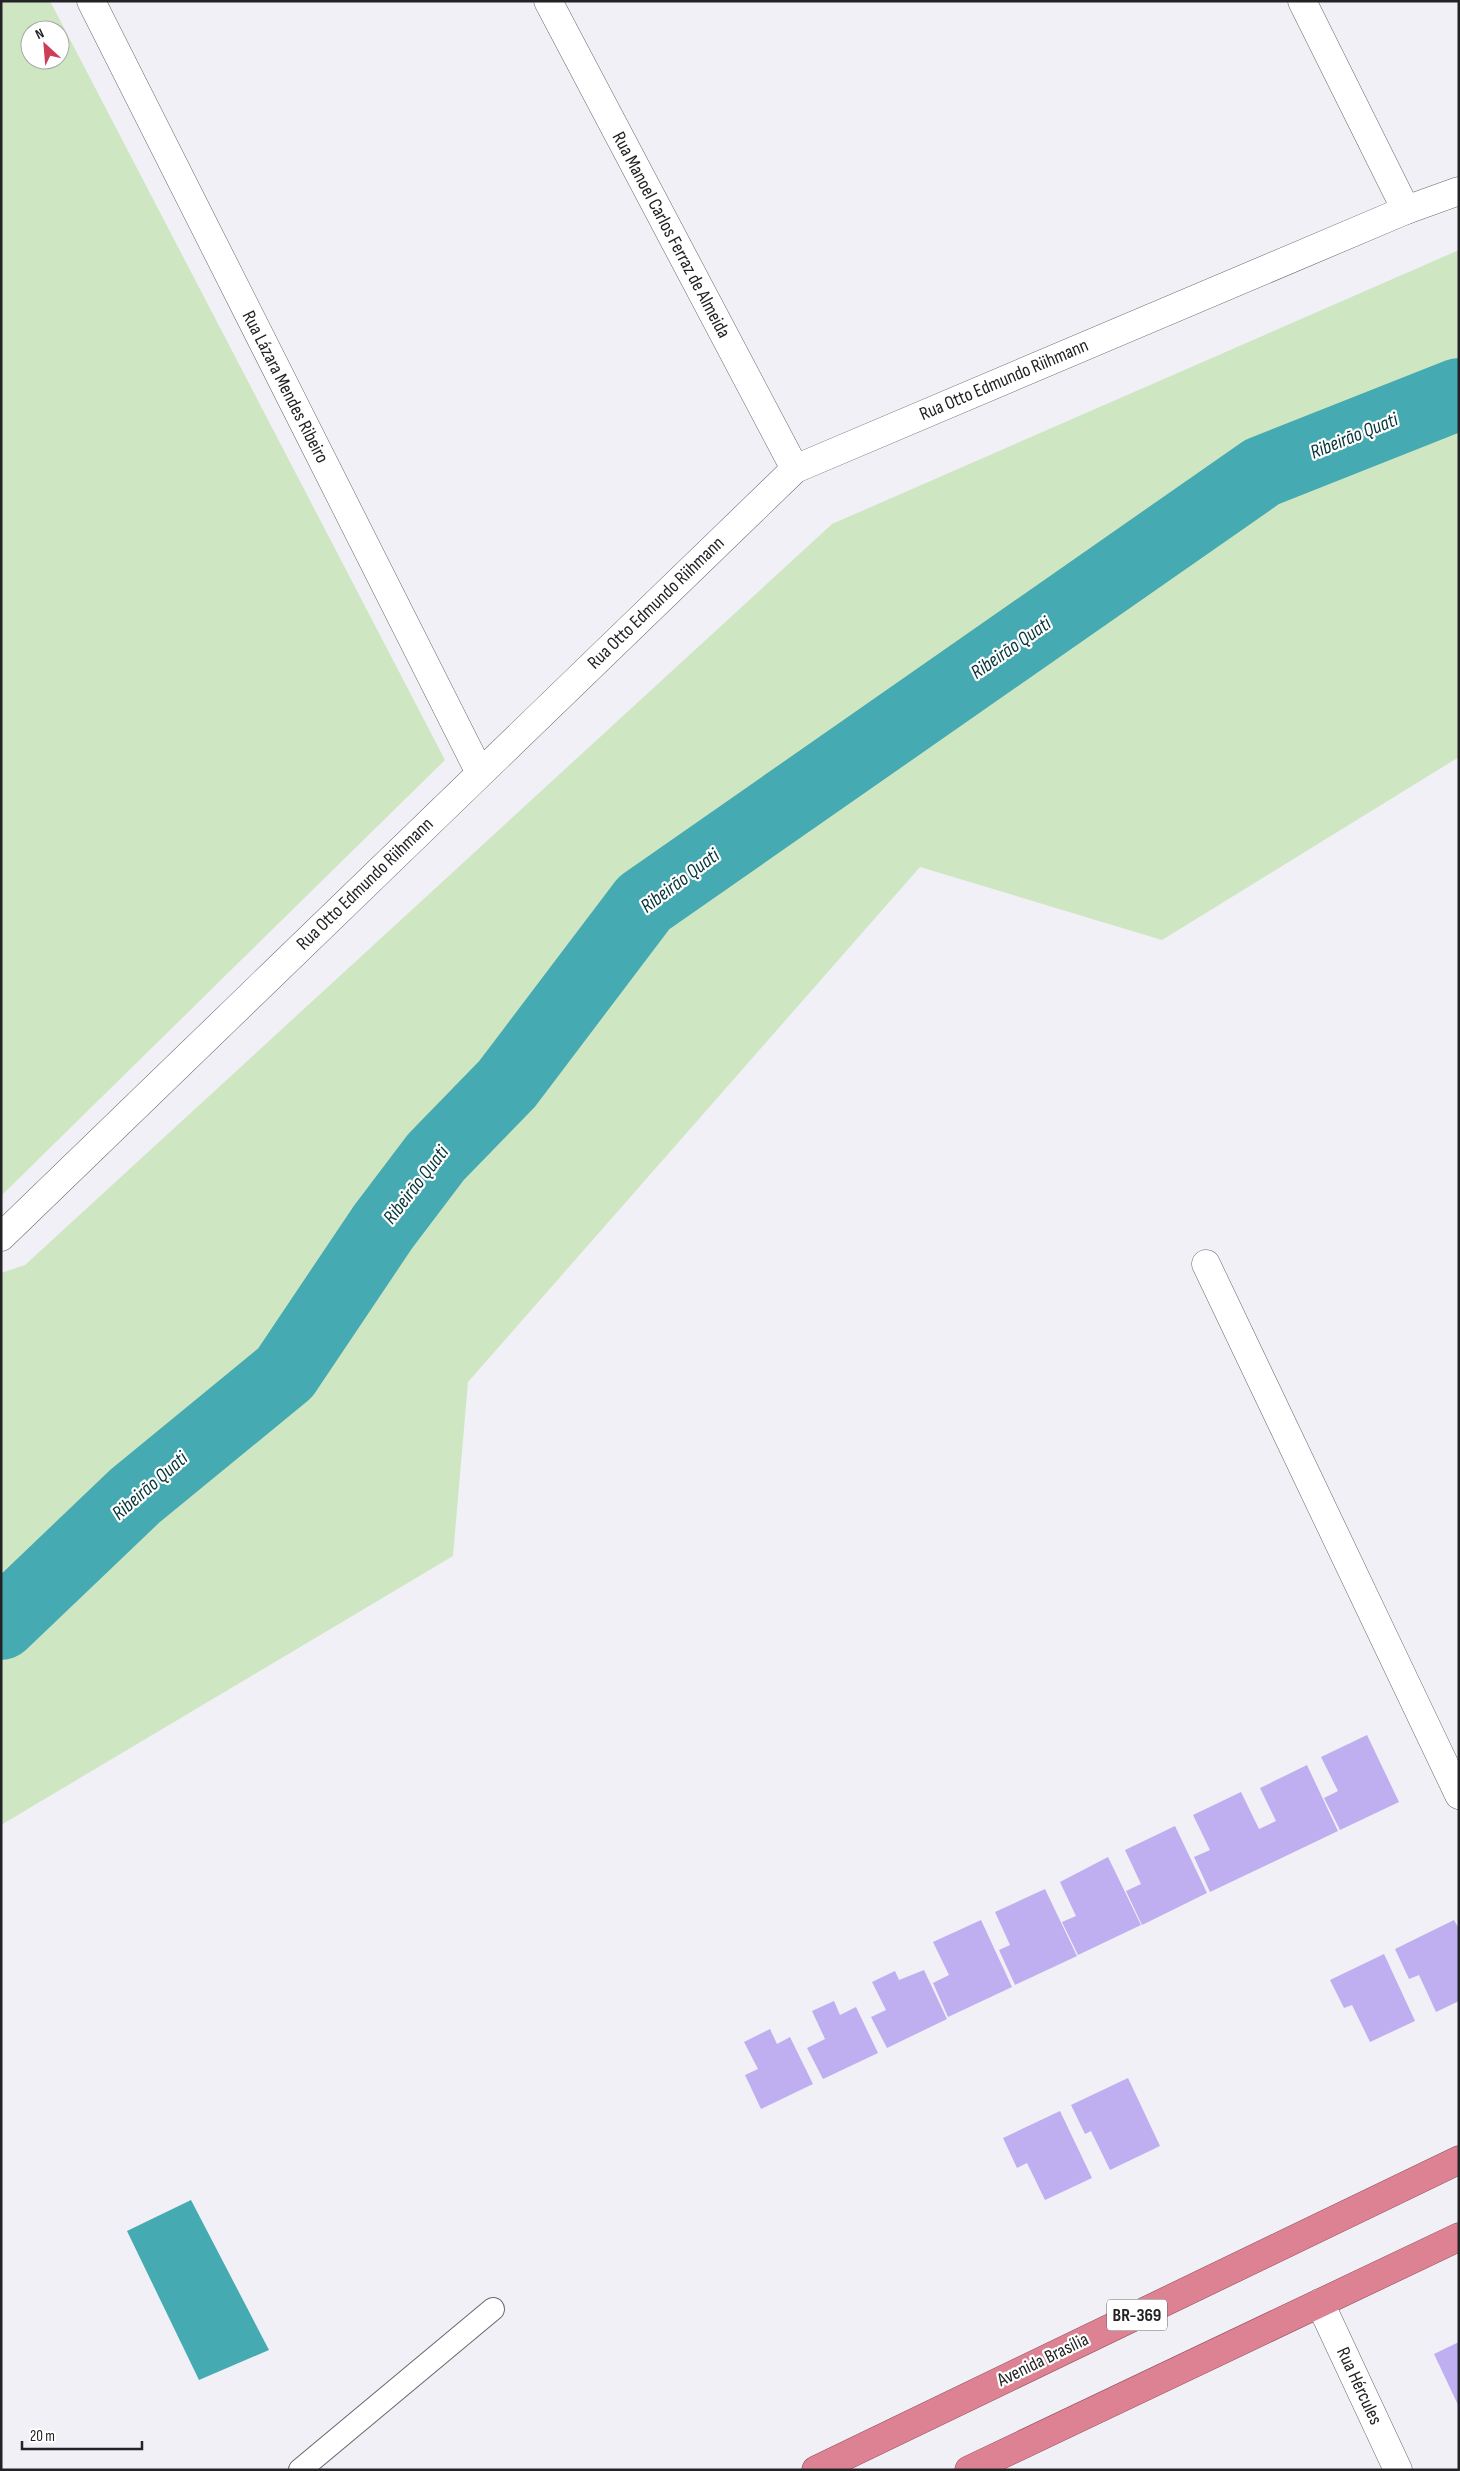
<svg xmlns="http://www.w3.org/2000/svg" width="1460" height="2471" font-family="'Sofia Sans Condensed',sans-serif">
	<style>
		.green { fill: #cee7c2; fill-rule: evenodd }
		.water { fill: #45aab1 }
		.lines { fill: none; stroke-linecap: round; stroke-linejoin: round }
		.river { stroke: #45aab1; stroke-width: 72 }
		.building { fill: #bfaff0 }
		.service-casing { stroke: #68686d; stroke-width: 24 }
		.minor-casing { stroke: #68686d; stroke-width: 29 }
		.trunk-casing { stroke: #964c5b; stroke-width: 29 }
		.service { stroke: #fff; stroke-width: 22 }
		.minor { stroke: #fff; stroke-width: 28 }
		.trunk { stroke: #dc8292; stroke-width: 28 }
		.labels { text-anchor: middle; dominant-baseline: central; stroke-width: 4.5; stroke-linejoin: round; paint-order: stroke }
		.shield { fill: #fff; stroke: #656567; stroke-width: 1 }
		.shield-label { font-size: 18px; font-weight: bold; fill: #232326 }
		.street-label { font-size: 19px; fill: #232326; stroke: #fff }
		.water-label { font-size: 20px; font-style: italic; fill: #043539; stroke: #fff }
	</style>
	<rect width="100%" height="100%" fill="#f1f0f7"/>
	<g class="green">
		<path d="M1 1H50L445 760 1 1196ZM30 30H60V60H30Z"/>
		<path d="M1459 250V757L1162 940 920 867 468 1382 453 1556 1 1825V1273L25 1265 832 524Z"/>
	</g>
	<path class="water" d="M191 2200 269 2350 199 2380 127 2231Z"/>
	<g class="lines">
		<path class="river" d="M1 1624 135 1496 285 1373 383 1227 436 1157 507 1084 644 903 1262 472 1459 394"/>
	</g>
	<g class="building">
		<path d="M1367 1735 1399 1802 1340 1830 1324 1798 1338 1791 1321 1757Z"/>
		<path d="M1307 1765 1338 1831 1210 1892 1194 1857 1210 1850 1193 1815 1241 1792 1259 1829 1276 1821 1260 1788Z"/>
		<path d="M1175 1826 1207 1893 1142 1925 1126 1891 1141 1884 1125 1850Z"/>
		<path d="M1108 1857 1141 1925 1078 1955 1062 1922 1076 1916 1060 1882Z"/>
		<path d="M1045 1889 1077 1956 1015 1985 999 1950 1010 1945 995 1912Z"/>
		<path d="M981 1920 1012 1987 948 2017 933 1983 949 1975 933 1942Z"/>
		<path d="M1454 1920 1459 1929V2001L1436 2012 1419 1975 1409 1979 1395 1949Z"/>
		<path d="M1384 1954 1415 2021 1370 2042 1352 2005 1344 2008 1330 1980Z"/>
		<path d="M924 1970 947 2019 887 2048 871 2017 886 2010 872 1982 895 1971 899 1980Z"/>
		<path d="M834 2001 840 2015 856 2007 878 2053 823 2079 807 2048 825 2039 812 2011Z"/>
		<path d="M770 2029 777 2044 790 2037 813 2084 761 2109 745 2075 758 2069 744 2042Z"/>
		<path d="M1128 2078 1160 2146 1110 2170 1091 2131 1085 2134 1071 2105Z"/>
		<path d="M1060 2111 1092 2178 1045 2200 1027 2163 1017 2168 1003 2138Z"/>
		<path d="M1459 2342V2407L1434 2354Z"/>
	</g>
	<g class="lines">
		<g class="service-casing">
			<path id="service" d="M300 2470 493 2309"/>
		</g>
		<g class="minor-casing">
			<g id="minor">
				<path d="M91 1 480 773"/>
				<path d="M548 1 795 469"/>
				<path d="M1302 1 1406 210"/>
				<path d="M1 1237 795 469 1406 210 1459 191"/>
				<path d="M1206 1264 1459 1795"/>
				<path d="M1320 2303 1398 2470"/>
			</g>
		</g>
		<g class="trunk-casing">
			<g id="trunk">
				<path d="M816 2470 1459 2160"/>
				<path d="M969 2470 1459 2237"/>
			</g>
		</g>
		<use href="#service" class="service"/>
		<use href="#minor" class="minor"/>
		<use href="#trunk" class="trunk"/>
	</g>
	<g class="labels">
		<rect class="shield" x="1107" y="2299.5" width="60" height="31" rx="4"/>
		<g class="shield-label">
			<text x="1137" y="2315">BR-369</text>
		</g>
		<g class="street-label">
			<text transform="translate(671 235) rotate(62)">Rua Manoel Carlos Ferraz de Almeida</text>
			<text transform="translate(1004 380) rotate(-23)">Rua Otto Edmundo Riihmann</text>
			<text transform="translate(285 387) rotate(63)">Rua Lázara Mendes Ribeiro</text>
			<text transform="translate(656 603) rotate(-44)">Rua Otto Edmundo Riihmann</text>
			<text transform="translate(365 884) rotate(-44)">Rua Otto Edmundo Riihmann</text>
			<text transform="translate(1043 2360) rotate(-26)">Avenida Brasília</text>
			<text transform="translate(1359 2386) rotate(65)">Rua Hércules</text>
		</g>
		<g class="water-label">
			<text transform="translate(1354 436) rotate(-22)">Ribeirão Quati</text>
			<text transform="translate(1011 648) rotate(-35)">Ribeirão Quati</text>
			<text transform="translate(680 881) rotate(-37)">Ribeirão Quati</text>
			<text transform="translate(416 1185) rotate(-52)">Ribeirão Quati</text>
			<text transform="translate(150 1486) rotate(-41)">Ribeirão Quati</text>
		</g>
	</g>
	<rect width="1460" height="2471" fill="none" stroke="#232326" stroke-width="5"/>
	<g transform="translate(45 45) rotate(334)"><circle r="24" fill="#ffffff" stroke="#a7a7a8"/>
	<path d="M0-4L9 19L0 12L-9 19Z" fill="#cd3d56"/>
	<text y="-8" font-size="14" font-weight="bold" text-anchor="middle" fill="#232326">N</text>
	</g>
	<path d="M22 2441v8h120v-8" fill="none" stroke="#232326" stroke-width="2.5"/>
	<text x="30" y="2441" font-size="15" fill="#232326" stroke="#ffffff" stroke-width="4" paint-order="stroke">20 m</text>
</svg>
